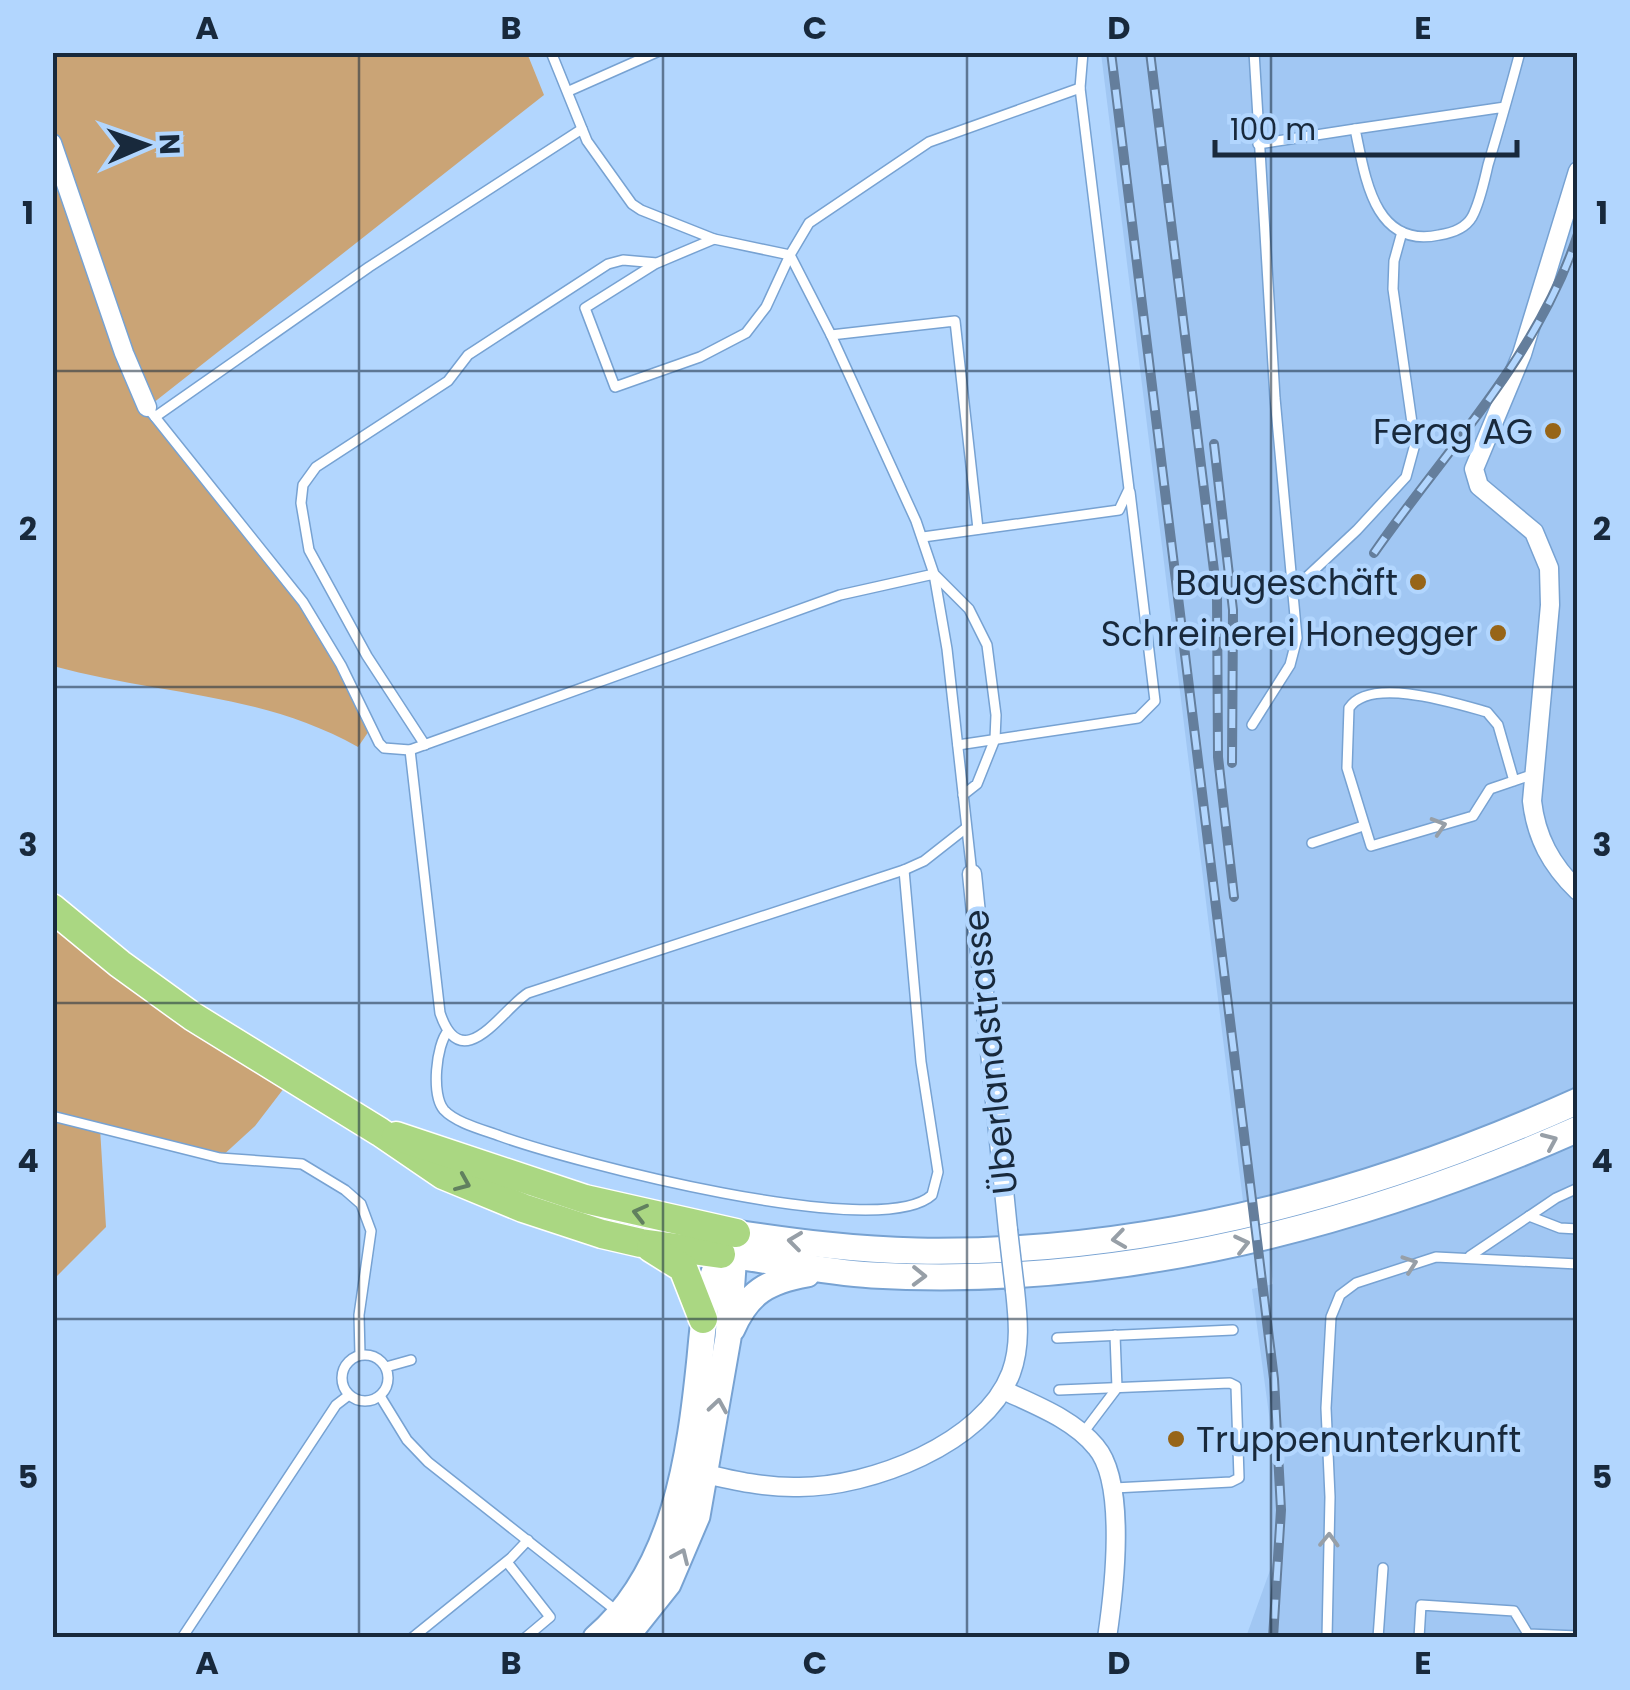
<svg xmlns="http://www.w3.org/2000/svg" width="1630" height="1690" font-family="Poppins,sans-serif">
	<style>
		.built { fill: #a1c7f3 }
		.green { fill: #caa476 }
		.lines { fill: none; stroke-linecap: round; stroke-linejoin: round }
		.service-casing { stroke: #77a2d2; stroke-width: 12 }
		.minor-casing { stroke: #77a2d2; stroke-width: 21 }
		.secondary-casing { stroke: #77a2d2; stroke-width: 29 }
		.trunk-casing { stroke: #fff; stroke-width: 31 }
		.service { stroke: #fff; stroke-width: 9 }
		.minor { stroke: #fff; stroke-width: 18 }
		.secondary { stroke: #fff; stroke-width: 25 }
		.trunk { stroke: #aad782; stroke-width: 28 }
		.rail-casing { stroke: #647e9c; stroke-width: 10 }
		.rail { stroke: #b2d6fe; stroke-width: 6; stroke-dasharray: 19; stroke-linecap: butt }
		.minor-bridge-casing { stroke: #77a2d2; stroke-width: 21; stroke-linecap: butt }
		.minor-bridge { stroke: #fff; stroke-width: 18 }
		.oneway { stroke: #979fa7 }
		.oneway2 { stroke: #61805f }
		.grid { fill: none; stroke: #18293c; stroke-width: 2.5; stroke-opacity: 0.55 }
		.poi-dot { fill: #976518; stroke: #b2d6fe; stroke-width: 4 }
		.labels { text-anchor: middle; dominant-baseline: central; stroke-width: 9; stroke-linejoin: round; paint-order: stroke }
		.poi-label { font-size: 35px; fill: #18293c; stroke: #b2d6fe; text-anchor: end }
		.street-label { font-size: 35px; fill: #18293c; stroke: #b2d6fe }
		.neatline { fill: none; stroke: #18293c; stroke-width: 4 }
		.grid-label { font-size: 32px; text-anchor: middle; font-weight: bold; fill: #18293c }
	</style>
	<rect width="100%" height="100%" fill="#b2d6fe"/>
	<path class="built" d="M1101 53H1577V1637H1246L1273 1562 1270 1422 1252 1289 1273 1284 1262 1197 1243 1201Z"/>
	<g class="green">
		<path d="M52 53H527L544 95 148 407 303 603 371 728 358 747C260 692 157 695 53 666Z"/>
		<path d="M53 908 291 1079 255 1126 220 1158 100 1128 106 1227 53 1280Z"/>
	</g>
	<g class="lines">
		<g class="service-casing">
			<g id="service">
				<path d="M551 52 587 141 632 204 641 210 714 239 790 255 831 335 916 521 934 574 969 609 987 645 996 715 995 739 977 784 963 795"/>
				<path d="M569 91 657 52"/>
				<path d="M1505 107 1355 129C1365 175 1373 249 1439 235 1452 233 1465 229 1472 217 1480 202 1484 182 1488 165 1499 128 1510 90 1520 52"/>
				<path d="M1258 144 1355 129"/>
				<path d="M655 264 585 308 615 387 700 357 746 333 766 307 790 255 809 223 929 142 1080 88"/>
				<path d="M831 335 955 321 978 529"/>
				<path d="M147 407 303 602 341 665 379 743 384 748 410 750 840 595 934 574 947 649 972 874"/>
				<path d="M155 417 369 267 582 129"/>
				<path d="M923 537 1119 510 1129 489 1080 88 1083 52"/>
				<path d="M1295 588 1357 530 1406 477 1415 444 1393 289 1394 261 1402 232"/>
				<path d="M1252 725 1290 665 1297 638 1275 398 1254 52"/>
				<path d="M425 745 367 656 309 550 301 503 303 485 316 467 448 381 468 355 608 264 623 260 657 263 714 239"/>
				<path d="M958 745 1138 718 1155 701 1130 492"/>
				<path d="M410 750 440 1013C462 1079 503 1008 528 993L904 870 924 861 966 828"/>
				<path d="M1514 781 1498 725 1487 712C1455 703 1370 676 1349 708L1347 768 1371 846 1473 816 1490 789 1534 774"/>
				<path d="M1312 843 1363 826"/>
				<path d="M448 1031C436 1045 431 1095 444 1110 456 1123 484 1130 500 1136 569 1161 880 1243 932 1195L938 1172 921 1062 904 870"/>
				<path d="M52 1116 220 1158 302 1164 345 1190 361 1204 371 1231 359 1315 360 1355"/>
				<path d="M1529 1216 1560 1228 1578 1229"/>
				<path d="M1470 1256 1556 1198 1578 1188"/>
				<path d="M1057 1338 1233 1330"/>
				<circle cx="365" cy="1378" r="23"/>
				<path d="M386 1367 411 1360"/>
				<path d="M1059 1390 1230 1383 1236 1386 1239 1478 1231 1482 1114 1488"/>
				<path d="M380 1396 407 1440 428 1462 618 1612"/>
				<path d="M1083 1433 1117 1388 1115 1335"/>
				<path d="M507 1562 550 1617 525 1638"/>
				<path d="M182 1638 336 1405 349 1395"/>
				<path d="M412 1638 511 1558 528 1540"/>
				<path d="M1327 1638 1330 1497 1326 1408 1331 1317 1340 1295 1356 1283 1436 1257 1578 1264"/>
				<path d="M1378 1638 1383 1568"/>
				<path d="M1419 1638 1421 1605 1514 1611 1528 1634 1578 1636"/>
			</g>
		</g>
		<g class="minor-casing">
			<g id="minor">
				<path d="M52 143 124 353 147 407"/>
				<path d="M1578 171 1522 354 1474 469 1479 486 1534 532 1549 568 1550 605 1532 801C1536 837 1551 865 1578 891"/>
				<path d="M972 874 1008 1230"/>
				<path d="M1003 1390C1035 1405 1073 1419 1096 1447 1127 1483 1114 1591 1107 1638"/>
				<path d="M693 1471C728 1479 763 1488 799 1487 870 1487 984 1444 1011 1373 1021 1346 1018 1318 1015 1290"/>
			</g>
		</g>
		<g class="secondary-casing">
			<g id="secondary">
				<path d="M736 1233C796 1242 856 1250 917 1251 1147 1255 1369 1195 1578 1101"/>
				<path d="M721 1254C772 1260 821 1272 872 1275 1117 1289 1354 1228 1578 1129"/>
				<path d="M732 1329C748 1292 768 1281 807 1274"/>
				<path d="M596 1638C675 1570 690 1456 700 1358 704 1316 706 1277 729 1241"/>
				<path d="M625 1638 668 1584 697 1516 728 1338 735 1238"/>
			</g>
		</g>
		<g class="trunk-casing">
			<g id="trunk">
				<path d="M52 908 120 964 192 1016 380 1132 443 1175 523 1208 602 1234 641 1243 721 1254"/>
				<path d="M396 1136 585 1199 736 1233"/>
				<path d="M651 1248 683 1268 703 1319"/>
			</g>
		</g>
		<use href="#service" class="service"/>
		<use href="#minor" class="minor"/>
		<use href="#secondary" class="secondary"/>
		<use href="#trunk" class="trunk"/>
		<g class="rail-casing">
			<g id="rail">
				<path d="M1111 52 1274 1379 1281 1510 1273 1638"/>
				<path d="M1150 52 1217 595 1218 757 1234 897"/>
				<path d="M1214 444 1233 610 1232 763"/>
				<path d="M1374 553C1447 448 1537 358 1578 234"/>
			</g>
		</g>
		<use href="#rail" class="rail"/>
		<g class="minor-bridge-casing">
			<path id="minor-bridge" d="M1008 1230 1015 1290"/>
		</g>
		<use href="#minor-bridge" class="minor-bridge"/>
	</g>
	<defs><path id="oneway-chevron" d="M-2-3.5L2.5 0L-2 3.5" fill="none" stroke-width="1.6" stroke-linecap="round" stroke-linejoin="round" transform="scale(2.5)"/></defs>
	<g class="oneway">
		<use href="#oneway-chevron" transform="translate(1439 826) rotate(-17)"/>
		<use href="#oneway-chevron" transform="translate(1550 1141) rotate(-24)"/>
		<use href="#oneway-chevron" transform="translate(1119 1239) rotate(172)"/>
		<use href="#oneway-chevron" transform="translate(795 1241) rotate(-173)"/>
		<use href="#oneway-chevron" transform="translate(1242 1244) rotate(-13)"/>
		<use href="#oneway-chevron" transform="translate(1410 1264) rotate(-19)"/>
		<use href="#oneway-chevron" transform="translate(919 1276) rotate(1)"/>
		<use href="#oneway-chevron" transform="translate(718 1406) rotate(-81)"/>
		<use href="#oneway-chevron" transform="translate(1329 1540) rotate(-88)"/>
		<use href="#oneway-chevron" transform="translate(681 1556) rotate(-66)"/>
	</g>
	<g class="oneway2">
		<use href="#oneway-chevron" transform="translate(463 1183) rotate(23)"/>
		<use href="#oneway-chevron" transform="translate(640 1213) rotate(-166)"/>
	</g>
	<path class="grid" d="M359 52V1638M663 52V1638M967 52V1638M1271 52V1638M52 371H1578M52 687H1578M52 1003H1578M52 1319H1578"/>
	<g class="poi-dot">
		<circle cx="1553" cy="431" r="10"/>
		<circle cx="1418" cy="582" r="10"/>
		<circle cx="1498" cy="633" r="10"/>
		<circle cx="1176" cy="1439" r="10"/>
	</g>
	<g class="labels">
		<g class="poi-label">
			<text x="1533" y="431">Ferag AG</text>
			<text x="1398" y="582">Baugeschäft</text>
			<text x="1478" y="633">Schreinerei Honegger</text>
			<text x="1196" y="1439" text-anchor="start">Truppenunterkunft</text>
		</g>
		<g class="street-label">
			<text transform="translate(990 1052) rotate(-96)">Überlandstrasse</text>
		</g>
	</g>
	<rect width="1630" height="1690" fill="none" stroke="#b2d6fe" stroke-width="110"/>
	<g transform="translate(145 145) rotate(88)" stroke="#b2d6fe" stroke-width="8" paint-order="stroke">
	<path d="M0-8L18 38L0 25L-18 38Z" fill="#18293c"/>
	<text y="-15" font-size="28" font-weight="bold" text-anchor="middle" fill="#18293c">N</text>
	</g>
	<path d="M1215 140v15h302v-15" fill="none" stroke="#18293c" stroke-width="5"/>
	<text x="1230" y="140" font-size="30" fill="#18293c" stroke="#b2d6fe" stroke-width="8" paint-order="stroke">100 m</text>
	<rect x="55" y="55" width="1520" height="1580" class="neatline"/>
	<g class="grid-label">
		<text x="207" y="39">A</text>
		<text x="511" y="39">B</text>
		<text x="815" y="39">C</text>
		<text x="1119" y="39">D</text>
		<text x="1423" y="39">E</text>
		<text x="28" y="224">1</text>
		<text x="1602" y="224">1</text>
		<text x="28" y="540">2</text>
		<text x="1602" y="540">2</text>
		<text x="28" y="856">3</text>
		<text x="1602" y="856">3</text>
		<text x="28" y="1172">4</text>
		<text x="1602" y="1172">4</text>
		<text x="28" y="1488">5</text>
		<text x="1602" y="1488">5</text>
		<text x="207" y="1674">A</text>
		<text x="511" y="1674">B</text>
		<text x="815" y="1674">C</text>
		<text x="1119" y="1674">D</text>
		<text x="1423" y="1674">E</text>
	</g>
</svg>
